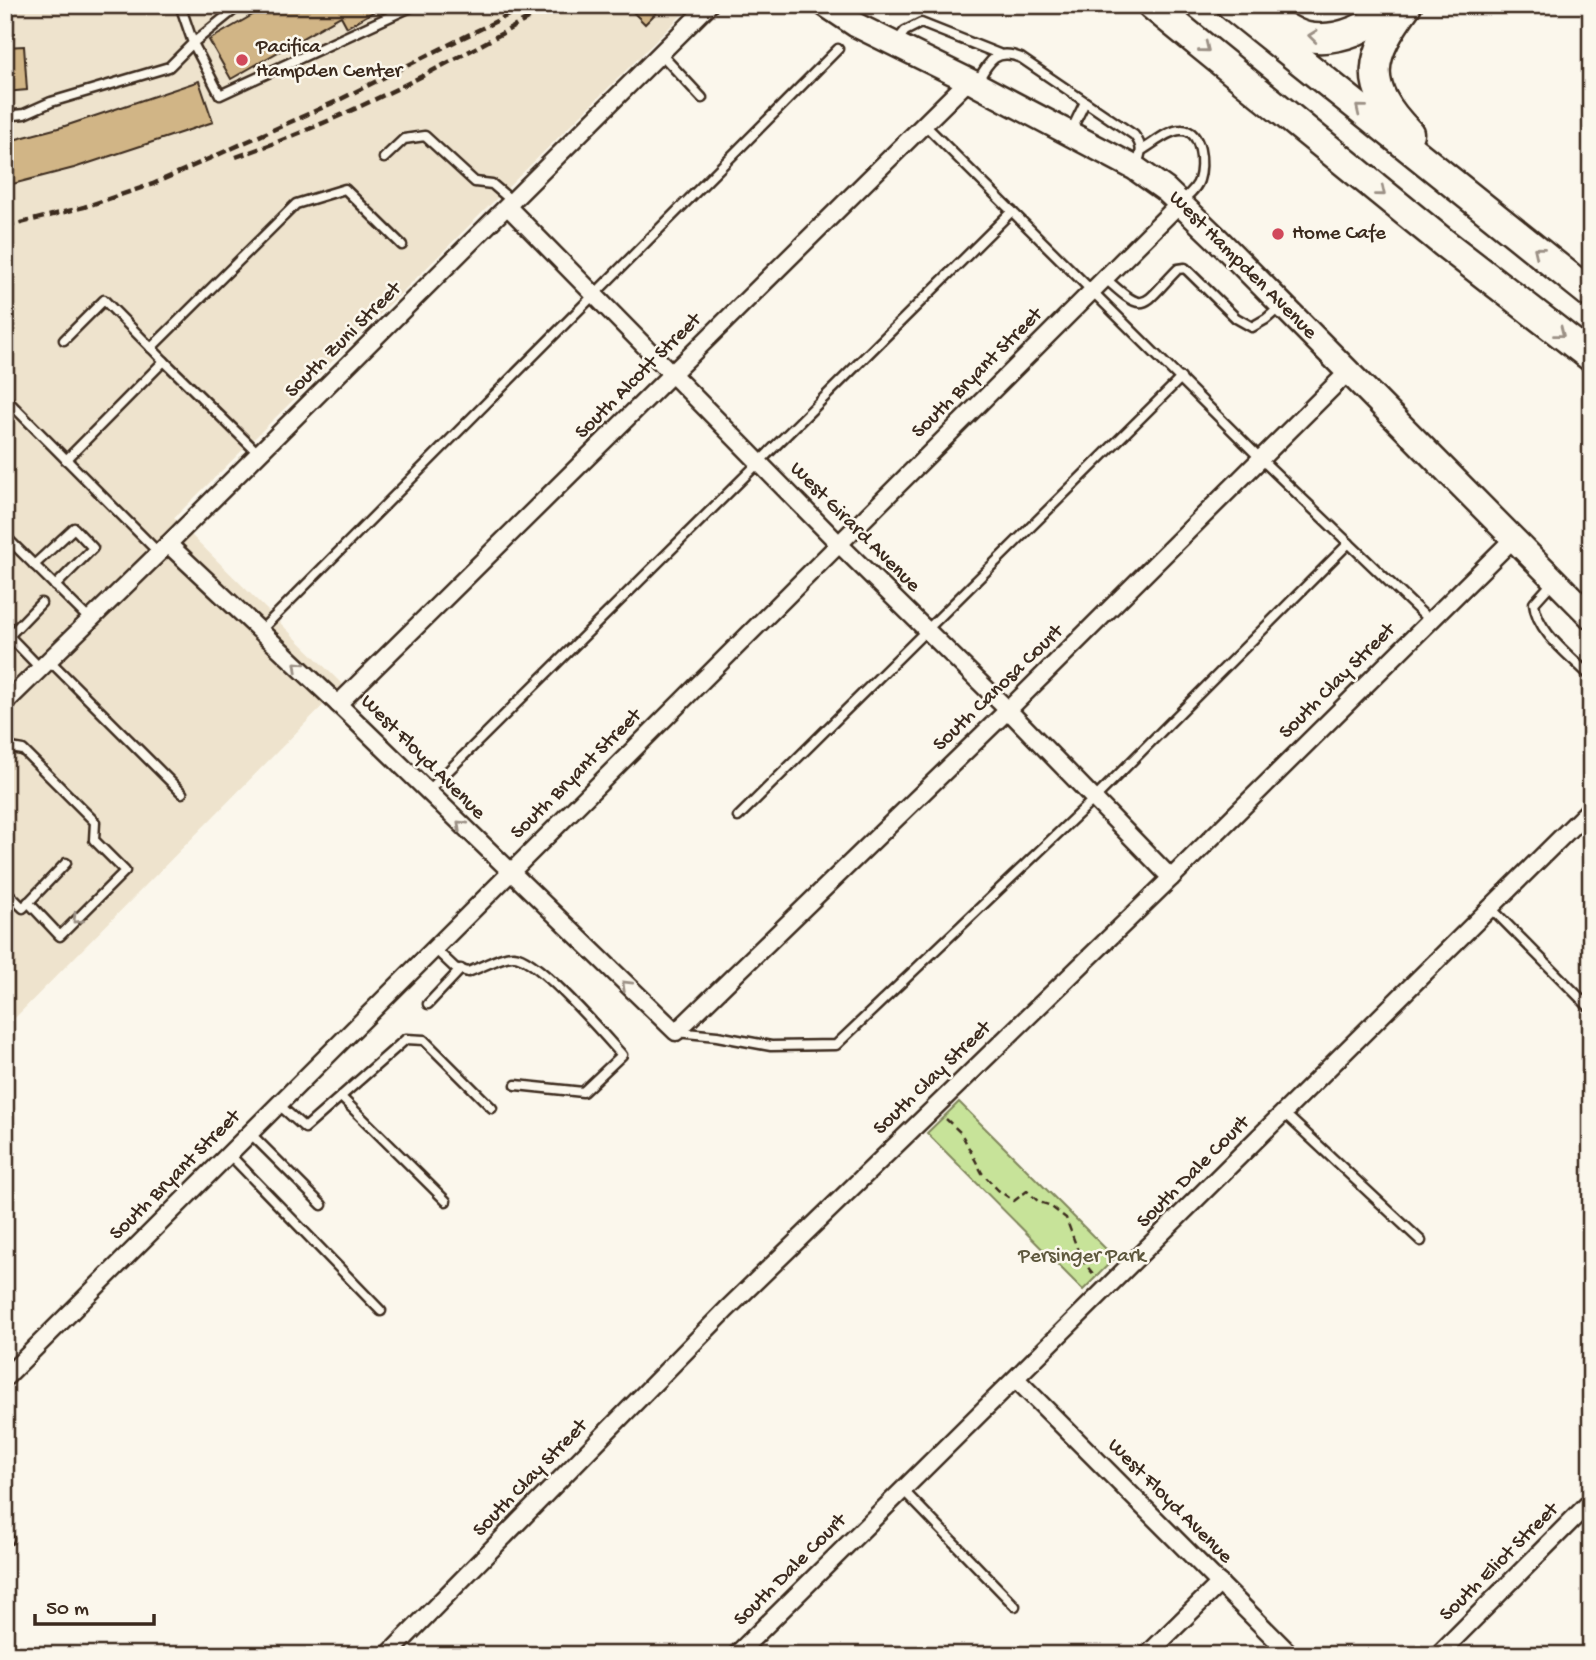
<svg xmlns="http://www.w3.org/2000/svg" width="1596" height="1660" font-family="'Gochi Hand',sans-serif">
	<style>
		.built { fill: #eee3cd }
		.green { fill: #c7e399; stroke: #81865c; stroke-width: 2 }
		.building { fill: #d1b586; stroke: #3b2a1e; stroke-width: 2 }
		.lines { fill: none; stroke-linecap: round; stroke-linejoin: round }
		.lane-casing { stroke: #3b2a1e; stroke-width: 13 }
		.street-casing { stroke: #3b2a1e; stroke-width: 21 }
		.secondary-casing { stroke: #3b2a1e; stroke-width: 28 }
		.highway-casing { stroke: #3b2a1e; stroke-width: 33 }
		.path { stroke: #3b2a1e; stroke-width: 2.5; stroke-dasharray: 7 5; stroke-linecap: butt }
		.lane { stroke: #fbf7ec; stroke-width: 8 }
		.street { stroke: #fbf7ec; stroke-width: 16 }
		.secondary { stroke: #fbf7ec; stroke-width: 23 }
		.highway { stroke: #fbf7ec; stroke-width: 28 }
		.rail { stroke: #3b2a1e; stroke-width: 4.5; stroke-dasharray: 10 5; stroke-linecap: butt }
		.oneway { stroke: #9b9085 }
		.poi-dot { fill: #d1495b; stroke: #fbf7ec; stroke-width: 2.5 }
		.labels { text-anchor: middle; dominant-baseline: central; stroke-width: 5; stroke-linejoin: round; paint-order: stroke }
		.poi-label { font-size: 21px; fill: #3b2a1e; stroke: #fbf7ec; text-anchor: start }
		.street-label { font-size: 21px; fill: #3b2a1e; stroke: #fbf7ec }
		.park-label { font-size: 21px; fill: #5e583d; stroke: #fbf7ec }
	</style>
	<rect width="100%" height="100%" fill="#fbf7ec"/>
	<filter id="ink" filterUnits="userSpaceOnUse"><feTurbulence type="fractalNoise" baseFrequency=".0143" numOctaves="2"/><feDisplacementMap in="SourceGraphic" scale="14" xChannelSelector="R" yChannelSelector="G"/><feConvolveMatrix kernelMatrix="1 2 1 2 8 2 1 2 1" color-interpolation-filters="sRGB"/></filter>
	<g filter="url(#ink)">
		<path class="built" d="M5 5H692L174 518 343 685 5 1028Z"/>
		<path class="green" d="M959 1102 1115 1258 1083 1290 927 1133Z"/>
		<g class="building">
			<path d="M270 5H385L347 27 341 16 231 79 209 40Z"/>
			<path d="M626 5H664L645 24Z"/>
			<path d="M24 46 27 90 5 92V47Z"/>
			<path d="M199 81 213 122 74 168 5 186V142L62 127Z"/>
		</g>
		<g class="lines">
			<g class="lane-casing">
				<g id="lane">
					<path d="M240 5 193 43 220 95 415 5"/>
					<path d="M897 41 905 31 921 23 999 54"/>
					<path d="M661 54 702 98"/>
					<path d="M978 81C989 60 997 48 1021 58L1134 135C1143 146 1142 153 1136 166"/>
					<path d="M5 116 24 114 51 102 169 67 193 43 180 5"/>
					<path d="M924 124 1262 460 1430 621"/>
					<path d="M1070 133 1085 102"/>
					<path d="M1142 150C1153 144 1168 130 1181 130 1202 129 1204 165 1199 180 1197 188 1188 195 1182 201"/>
					<path d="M384 158 404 139 425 136 475 182 492 184 513 202"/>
					<path d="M1105 278C1147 317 1142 305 1178 269L1185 268 1236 318 1252 327 1266 319 1280 307"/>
					<path d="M64 340 104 300 164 361"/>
					<path d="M151 348 296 204 345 189 402 245"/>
					<path d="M5 398 159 553"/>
					<path d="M66 460 164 361 259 454"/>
					<path d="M5 536 90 620"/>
					<path d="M34 565 74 528 93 548 55 586"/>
					<path d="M1552 583 1534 603C1537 633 1571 656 1591 677"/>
					<path d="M260 631 838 49"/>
					<path d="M49 660 182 793"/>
					<path d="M41 669 9 636 41 603"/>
					<path d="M5 747 23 750 95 822 94 840 125 871 60 936 28 902"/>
					<path d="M428 791 1012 211"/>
					<path d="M738 817 1181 378"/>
					<path d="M5 890 23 908 66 863"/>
					<path d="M1491 908 1591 1009"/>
					<path d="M435 949 455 968 468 972C481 968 502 955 514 956 537 957 604 1035 622 1055L583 1092 516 1085"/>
					<path d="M428 1004 461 969"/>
					<path d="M676 1032 717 1036 771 1046 836 1045 1094 799 1349 543"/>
					<path d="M341 1097 446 1201"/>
					<path d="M278 1104 305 1128 406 1039 424 1040 492 1108"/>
					<path d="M1284 1113 1421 1241"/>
					<path d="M250 1133 322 1205"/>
					<path d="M228 1153 381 1311"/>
					<path d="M903 1490 1015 1606"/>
					<path d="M5 1536 9 1539"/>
				</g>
			</g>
			<g class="street-casing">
				<g id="street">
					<path d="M508 207 839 544 1008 710 1171 878"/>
					<path d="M168 544 338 704 676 1032 1008 710 1348 372"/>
					<path d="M5 703 168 544 709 5"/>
					<path d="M338 704 969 80"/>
					<path d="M5 1378 1180 203"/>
					<path d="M1016 1379 1291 1655"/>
					<path d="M388 1655 727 1309 1171 878 1513 539"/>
					<path d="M736 1655 1591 808"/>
					<path d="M1147 1655 1220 1583"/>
					<path d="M1438 1655 1591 1501"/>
				</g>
			</g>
			<g class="secondary-casing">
				<path id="secondary" d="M826 5 856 25 976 84 1135 168 1166 190 1217 239 1591 617"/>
			</g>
			<g class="highway-casing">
				<g id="highway">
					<path d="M1152 5 1444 243 1591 357"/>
					<path d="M1231 5 1591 294"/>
					<path d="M1407 5C1369 57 1361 84 1409 133"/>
					<path d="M1264 14C1277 22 1292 34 1307 37 1340 43 1373 25 1397 5"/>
				</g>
			</g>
			<path class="path" d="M946 1119 961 1133 982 1173 998 1190 1014 1201 1027 1191 1039 1202 1049 1205 1066 1218 1081 1259 1095 1276"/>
			<use href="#lane" class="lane"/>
			<use href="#street" class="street"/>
			<use href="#secondary" class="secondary"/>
			<use href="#highway" class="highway"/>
			<g class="rail">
				<path d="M236 157C344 120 453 62 552 5"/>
				<path d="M5 227 84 207 153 184 337 101 528 5"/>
			</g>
		</g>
		<defs><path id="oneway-chevron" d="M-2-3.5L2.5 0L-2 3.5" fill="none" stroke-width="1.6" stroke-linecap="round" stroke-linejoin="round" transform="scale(1.75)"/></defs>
		<g class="oneway">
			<use href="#oneway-chevron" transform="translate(1313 36) rotate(-174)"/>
			<use href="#oneway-chevron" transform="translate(1205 48) rotate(39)"/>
			<use href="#oneway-chevron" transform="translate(1360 109) rotate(-141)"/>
			<use href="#oneway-chevron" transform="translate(1381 192) rotate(39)"/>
			<use href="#oneway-chevron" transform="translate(1538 251) rotate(-141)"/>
			<use href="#oneway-chevron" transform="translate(1560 333) rotate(38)"/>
			<use href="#oneway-chevron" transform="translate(298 666) rotate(-137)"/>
			<use href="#oneway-chevron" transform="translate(461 825) rotate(-136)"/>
			<use href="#oneway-chevron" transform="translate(77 919) rotate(135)"/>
			<use href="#oneway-chevron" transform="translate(626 985) rotate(-136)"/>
		</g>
	</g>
	<g class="poi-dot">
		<circle cx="242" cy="60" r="7"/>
		<circle cx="1278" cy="234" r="7"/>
	</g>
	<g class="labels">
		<g class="poi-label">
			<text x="256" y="48">Pacifica<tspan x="256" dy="24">Hampden Center</tspan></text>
			<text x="1292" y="234">Home Cafe</text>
		</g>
		<g class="street-label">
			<text transform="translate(1242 266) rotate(45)">West Hampden Avenue</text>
			<text transform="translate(344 341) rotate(-45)">South Zuni Street</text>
			<text transform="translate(978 374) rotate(-45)">South Bryant Street</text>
			<text transform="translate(639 377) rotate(-45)">South Alcott Street</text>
			<text transform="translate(854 528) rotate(45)">West Girard Avenue</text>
			<text transform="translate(1338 682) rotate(-45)">South Clay Street</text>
			<text transform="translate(999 689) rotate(-44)">South Canosa Court</text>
			<text transform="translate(422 758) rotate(45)">West Floyd Avenue</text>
			<text transform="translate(577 775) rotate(-45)">South Bryant Street</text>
			<text transform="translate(933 1079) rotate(-44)">South Clay Street</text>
			<text transform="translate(1194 1173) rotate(-45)">South Dale Court</text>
			<text transform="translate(176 1176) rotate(-45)">South Bryant Street</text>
			<text transform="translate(531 1479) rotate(-46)">South Clay Street</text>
			<text transform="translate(1169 1502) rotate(45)">West Floyd Avenue</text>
			<text transform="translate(1500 1563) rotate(-45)">South Eliot Street</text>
			<text transform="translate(791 1571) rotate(-45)">South Dale Court</text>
		</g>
		<g class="park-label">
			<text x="1082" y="1257">Persinger Park</text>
		</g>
	</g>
	<rect width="1596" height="1660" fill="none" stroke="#fbf7ec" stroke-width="28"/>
	<rect x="14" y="14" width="1568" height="1632" fill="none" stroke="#3b2a1e" stroke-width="2.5" filter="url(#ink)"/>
	<path d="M35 1614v10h119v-10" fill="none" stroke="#3b2a1e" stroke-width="3.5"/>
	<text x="46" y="1614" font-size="21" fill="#3b2a1e" stroke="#fbf7ec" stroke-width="5" paint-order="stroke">50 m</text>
</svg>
